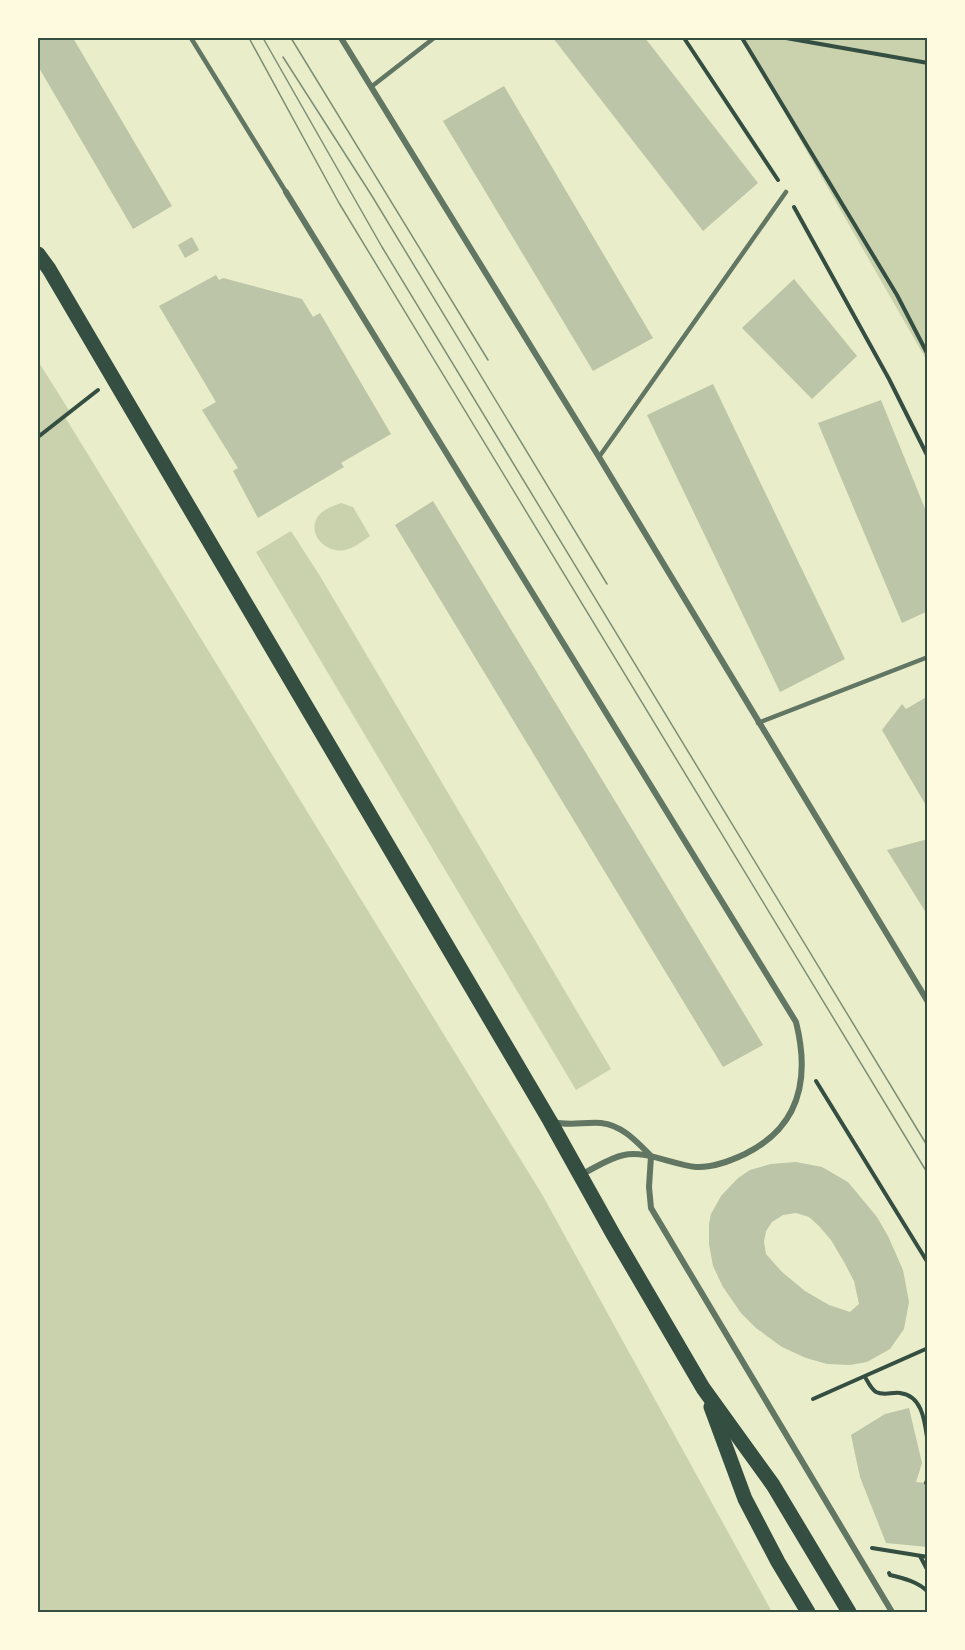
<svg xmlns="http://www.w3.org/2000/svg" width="965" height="1650" font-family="'Work Sans',sans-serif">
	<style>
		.green { fill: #cad2ad }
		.building { fill: #bcc5a7; fill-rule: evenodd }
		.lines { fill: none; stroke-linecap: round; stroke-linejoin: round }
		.path { stroke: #344e41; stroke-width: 4 }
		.service { stroke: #617663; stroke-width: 4.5 }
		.minor { stroke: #617663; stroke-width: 6 }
		.primary { stroke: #344e41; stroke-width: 15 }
		.tram { stroke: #7c8e77; stroke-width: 1.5 }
		.neatline { fill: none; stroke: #344e41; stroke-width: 2 }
	</style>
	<rect width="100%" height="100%" fill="#e9edc9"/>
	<g class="green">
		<path d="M742 38H927V361Z"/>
		<path d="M38 361 70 412 65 417 543 1196 772 1612H38Z"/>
		<path d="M341 503 353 507 370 536C363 541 354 548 345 550 328 554 307 536 317 518 321 510 333 506 341 503Z"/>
		<path d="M291 531 320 576 611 1069 576 1090 256 552Z"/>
	</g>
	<g class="building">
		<path d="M38 38H73L172 206 133 229 38 66Z"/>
		<path d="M553 38H645L758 183 703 231Z"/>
		<path d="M504 86 653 338 593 371 443 121Z"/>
		<path d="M192 237 199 250 185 258 178 245Z"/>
		<path d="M216 275 219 280 223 278 302 299 313 317 320 313 391 434 341 463 344 467 258 518 233 471 238 468 202 410 216 402 159 306Z"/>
		<path d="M794 279 857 356 812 399 742 328Z"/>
		<path d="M713 384 845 659 780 692 647 415Z"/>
		<path d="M881 400 928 516V611L902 623 818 423Z"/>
		<path d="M433 501 763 1045 723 1067 395 525Z"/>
		<path d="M928 696V809L882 730 902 704 906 709Z"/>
		<path d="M928 839V916L887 850Z"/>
		<path d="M796 1162 822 1167 848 1182 877 1217 888 1236 903 1270 909 1302 904 1329 890 1349 867 1362 850 1365 827 1364 806 1358 782 1347 756 1328 741 1313 723 1287 713 1266 709 1244V1224L711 1214 721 1196 738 1178 750 1170 771 1164ZM796 1213 809 1217 819 1226 831 1240 844 1262 854 1281 859 1304 850 1312 829 1305 805 1291 782 1272 766 1254 764 1242 766 1231 772 1222 783 1215Z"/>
		<path d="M909 1408 922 1463 916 1482 928 1483V1547L886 1543 860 1477 851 1435 885 1414Z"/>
	</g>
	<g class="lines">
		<g class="path">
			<path d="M684 38 778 180"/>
			<path d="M742 38 897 295 928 355"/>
			<path d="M786 38 928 63"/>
			<path d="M794 207 889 379 928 457"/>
			<path d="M38 437 98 390"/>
			<path d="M816 1081 928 1263"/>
			<path d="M865 1377C868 1382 871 1389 876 1392 884 1396 892 1392 900 1393 924 1396 925 1425 928 1444"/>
			<path d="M813 1399 928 1348"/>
			<path d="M926 1483 928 1478"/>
			<path d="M872 1548 928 1557"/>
			<path d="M920 1556 928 1571"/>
			<path d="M889 1573 890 1575C903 1578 919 1582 928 1592"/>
		</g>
		<g class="service">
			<path d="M191 38 286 192"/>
			<path d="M371 87 434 38"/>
			<path d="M599 457 786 192"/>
			<path d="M758 723 928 657"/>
		</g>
		<g class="minor">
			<path d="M341 38 599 457 928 1002"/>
			<path d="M286 192 796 1022C810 1078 800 1127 745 1154 730 1161 713 1168 696 1167 674 1165 645 1150 624 1155 609 1158 595 1168 582 1174"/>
			<path d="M553 1122C569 1126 584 1122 601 1123 622 1125 637 1142 651 1156L649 1187 651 1208 892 1612"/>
		</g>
		<g class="primary">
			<path d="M38 254 49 269 550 1121 613 1234 703 1388 773 1485 849 1612"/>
			<path d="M711 1407 745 1499 778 1562 808 1612"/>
		</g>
		<g class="tram">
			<path d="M249 38 339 203 928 1174"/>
			<path d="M263 38 382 247 928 1147"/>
			<path d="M291 38 488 360"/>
			<path d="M283 57 372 196 607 584"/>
		</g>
	</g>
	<rect width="965" height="1650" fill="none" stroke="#fefae0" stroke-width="78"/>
	<rect x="39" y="39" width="887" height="1572" class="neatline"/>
</svg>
